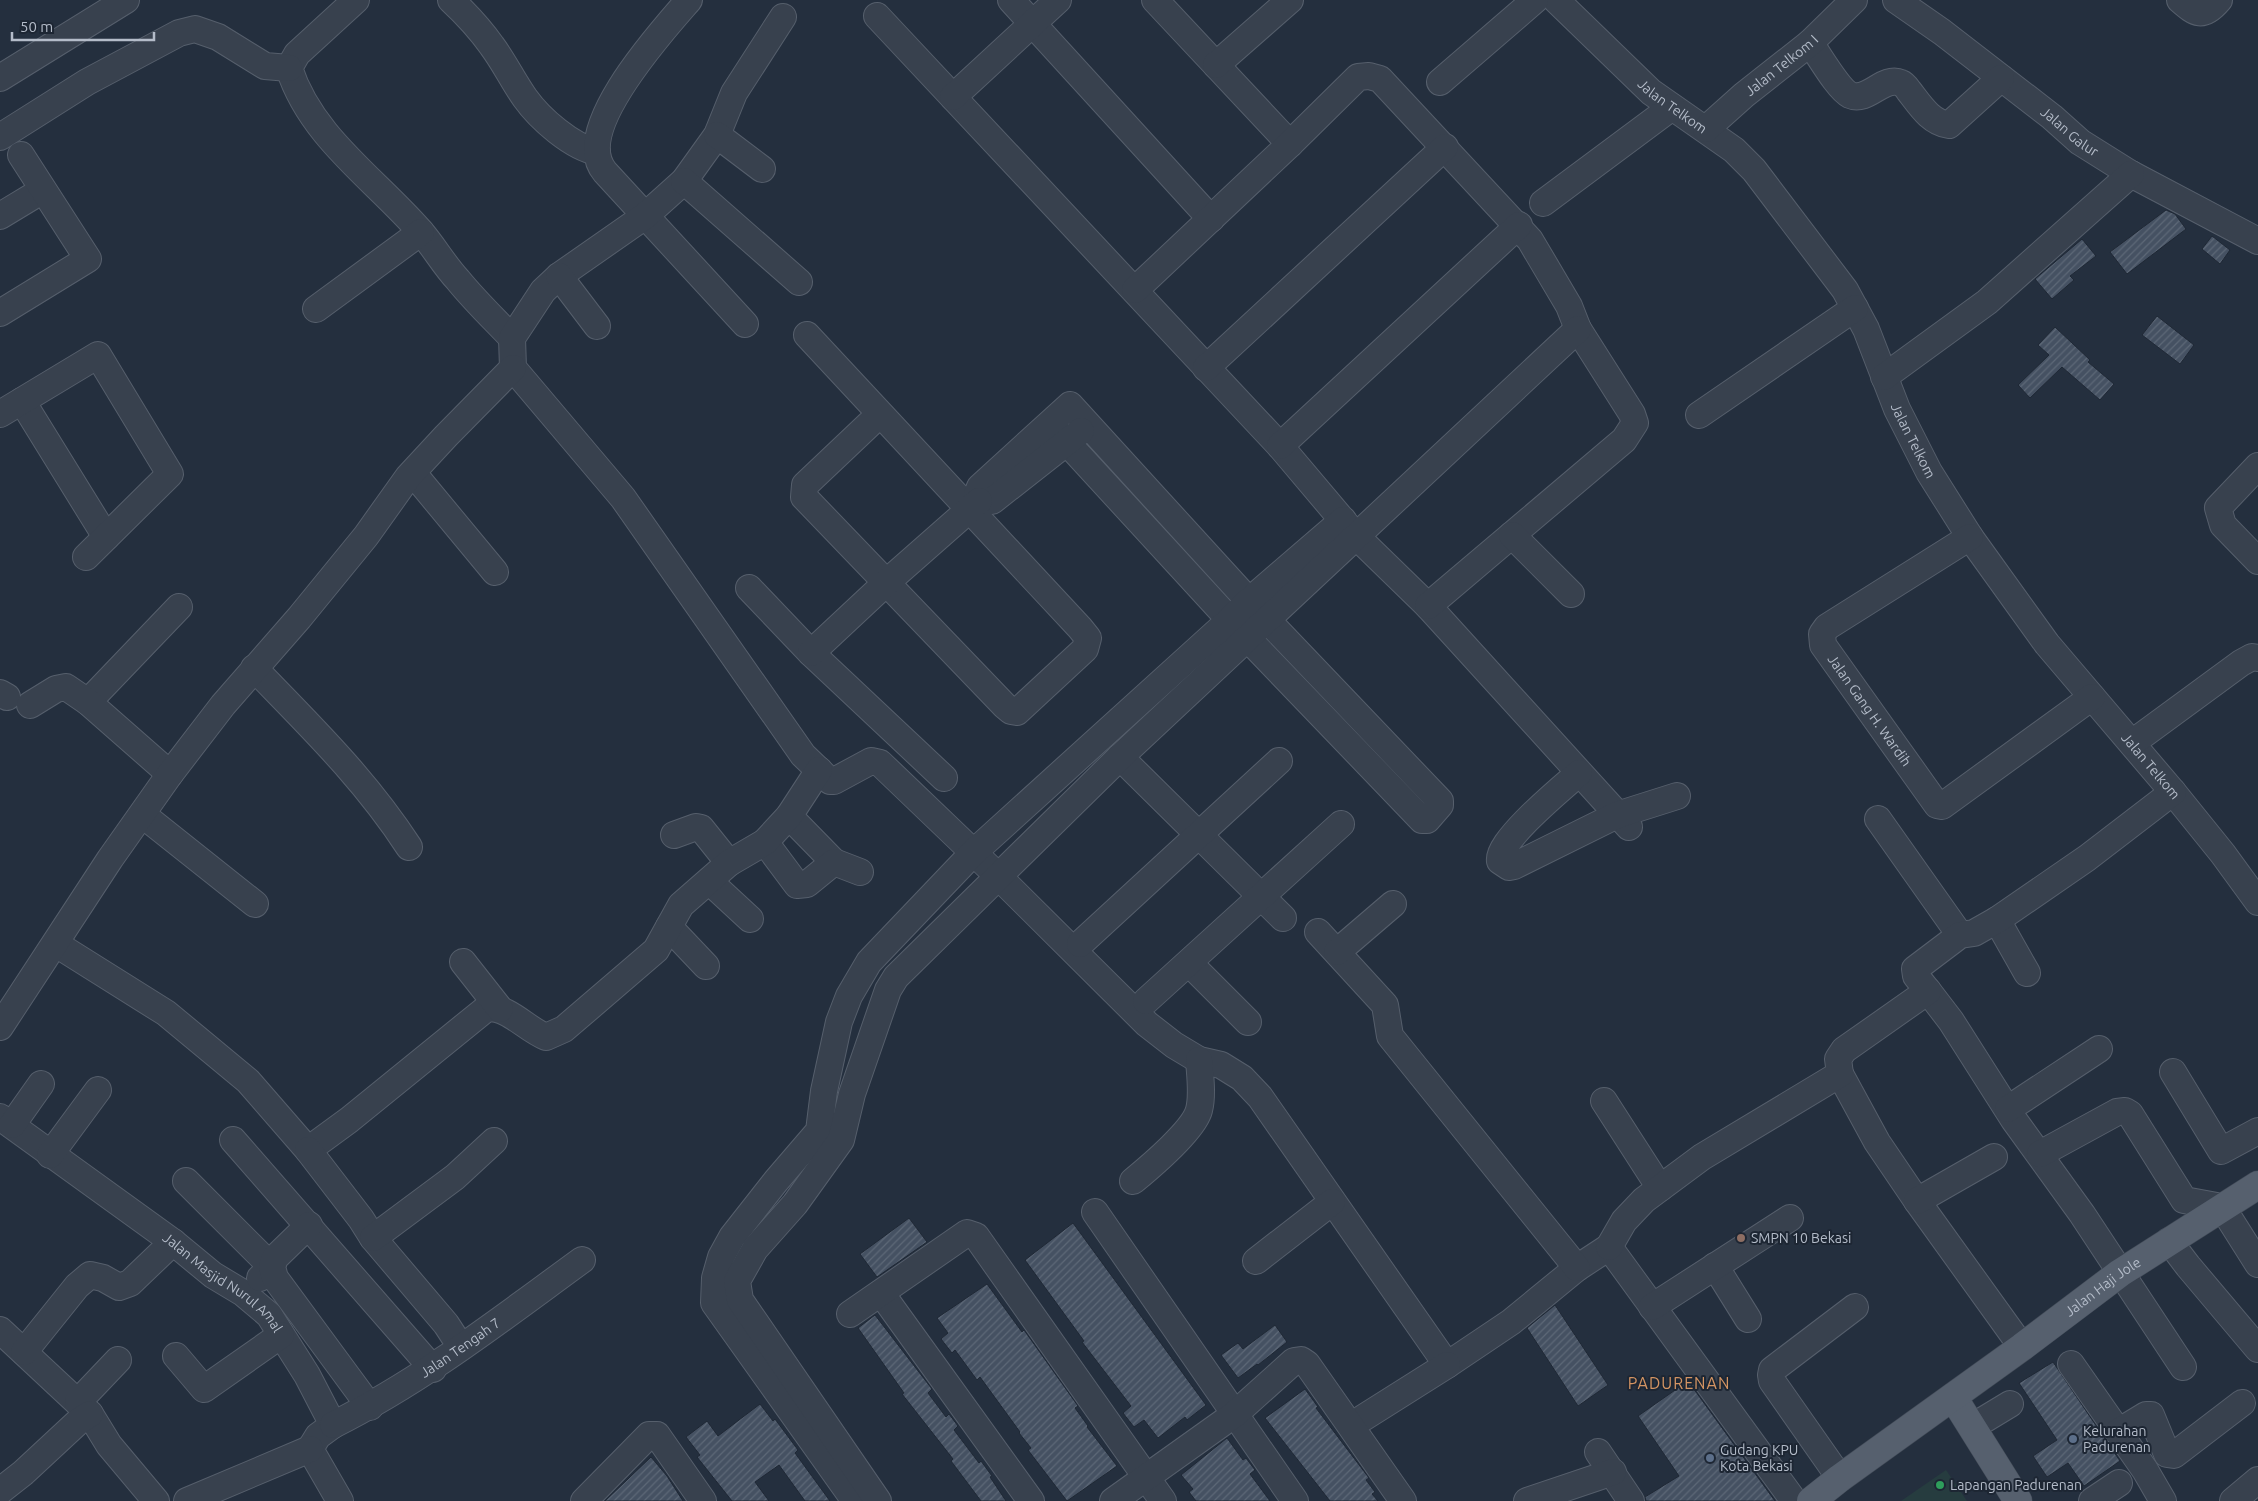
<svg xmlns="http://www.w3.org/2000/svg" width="2258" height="1501" font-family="Ubuntu,sans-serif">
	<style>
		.green { fill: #263c3f }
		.building { fill: url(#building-hatch); stroke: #1f2835 }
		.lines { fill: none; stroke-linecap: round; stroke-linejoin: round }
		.minor-casing { stroke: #565f6c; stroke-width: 28 }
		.major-casing { stroke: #414a57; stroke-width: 29 }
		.minor { stroke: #38414e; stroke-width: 26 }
		.major { stroke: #56606e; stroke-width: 28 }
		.education-dot { fill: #8d6e63; stroke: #1d2633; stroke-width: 2 }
		.service-dot { fill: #5c6f8a; stroke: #1d2633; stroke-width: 2 }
		.leisure-dot { fill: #2e9e5b; stroke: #1d2633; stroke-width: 2 }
		.labels { text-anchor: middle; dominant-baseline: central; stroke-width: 4; stroke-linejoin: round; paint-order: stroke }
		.street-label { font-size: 14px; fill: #b4bcc9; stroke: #1d2633 }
		.poi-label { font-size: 14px; fill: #b4bcc9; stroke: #1d2633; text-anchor: start }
		.quarter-label { font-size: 16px; letter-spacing: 1px; fill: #d59563; stroke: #1d2633 }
	</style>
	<defs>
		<pattern id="building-hatch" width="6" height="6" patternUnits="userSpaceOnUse" patternTransform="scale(1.25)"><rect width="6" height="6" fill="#455162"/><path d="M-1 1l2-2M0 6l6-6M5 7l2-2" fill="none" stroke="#5d6877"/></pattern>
	</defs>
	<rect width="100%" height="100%" fill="#242f3e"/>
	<path class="green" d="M1946 1470 1967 1501H1901Z"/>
	<g class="building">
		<path d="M2166 210 2175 214 2186 229 2127 274 2110 252Z"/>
		<path d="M2212 236 2230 250 2220 264 2202 249Z"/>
		<path d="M2082 239 2096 256 2070 276 2074 280 2052 299 2035 279Z"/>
		<path d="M2157 316 2194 345 2180 364 2142 335Z"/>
		<path d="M2055 327 2090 360 2088 362 2114 384 2100 400 2062 367 2030 398 2018 385 2049 355 2038 345Z"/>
		<path d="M909 1218 927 1242 877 1277 860 1254Z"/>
		<path d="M1073 1223 1206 1405 1187 1420 1185 1417 1158 1438 1144 1420 1134 1427 1123 1413 1131 1406 1082 1342 1084 1341 1025 1260Z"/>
		<path d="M987 1284 1022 1332 1024 1330 1078 1406 1075 1408 1088 1426 1087 1427 1117 1466 1067 1501 1028 1450 1031 1448 1019 1433 1020 1432 980 1377 977 1380 955 1350 952 1353 941 1339 948 1333 937 1318Z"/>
		<path d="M1555 1305 1608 1385 1578 1406 1527 1328Z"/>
		<path d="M875 1315 932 1389 928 1393 946 1417 949 1414 958 1426 954 1430 979 1463 981 1461 992 1476 990 1477 1006 1501H981L951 1461 953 1459 902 1394 904 1393 858 1328Z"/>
		<path d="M1275 1325 1287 1342 1258 1365 1257 1364 1238 1378 1221 1355 1238 1343 1243 1349Z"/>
		<path d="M2053 1362 2120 1461 2084 1486 2068 1463 2047 1477 2033 1456 2057 1440 2019 1383Z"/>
		<path d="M1688 1381 1775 1501H1646L1645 1497 1679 1476 1638 1416Z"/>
		<path d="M1305 1389 1318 1407 1316 1408 1369 1478 1366 1480 1375 1492 1372 1494 1378 1501H1330L1265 1418Z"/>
		<path d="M760 1404 773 1421 775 1419 798 1450 795 1453 830 1501H805L779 1465 755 1482 769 1501H732L697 1457 700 1455 686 1437 707 1421 718 1436Z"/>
		<path d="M1227 1438 1243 1460 1246 1458 1255 1470 1250 1474 1270 1501H1196L1189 1492 1193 1489 1181 1475Z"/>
		<path d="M651 1457 667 1476 683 1501H605Z"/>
	</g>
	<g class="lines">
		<g class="minor-casing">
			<g id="minor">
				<path d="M356 0 297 54 289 68C311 137 375 179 421 232 434 247 444 265 458 280 475 301 494 319 512 338"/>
				<path d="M451 0C466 14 480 29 492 46 504 62 513 81 525 98 540 119 572 147 597 152"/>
				<path d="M689 0C663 30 570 131 605 172L745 324"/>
				<path d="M1011 0 1211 219"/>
				<path d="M1155 0 1290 144"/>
				<path id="s1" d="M1556 0 1651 92 1734 150 1754 170 1845 290 1866 329 1897 409 1929 472 1970 537 2047 644 2173 792 2223 854 2258 902"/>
				<path id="s2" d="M1896 0 1942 32 2052 117 2080 142 2131 174 2258 241"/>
				<path d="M2180 0C2196 14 2203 19 2219 0"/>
				<path d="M877 16 1280 446 1356 536 1428 606 1629 827"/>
				<path d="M783 17 734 93 717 135 684 181 645 216 559 276 543 291 512 338 513 368 623 498 803 755 830 781H834L871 761 880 763 998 876 1147 1024 1174 1045 1199 1060 1221 1065 1242 1078 1260 1097 1447 1365 1511 1322 1577 1268 1609 1247 1794 1501"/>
				<path d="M1810 43C1819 55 1838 89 1850 95 1868 103 1883 75 1901 83 1904 84 1907 88 1909 91 1920 105 1930 122 1949 125L2001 78"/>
				<path d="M1216 65 1290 0"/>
				<path d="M0 78 126 0"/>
				<path d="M1440 82 1535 0"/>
				<path d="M953 97 1058 0"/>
				<path id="s3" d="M1706 129 1744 95 1810 43 1854 0"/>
				<path d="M717 135 762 169"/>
				<path d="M0 137 87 82 179 33 195 29 218 37 265 66 289 68"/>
				<path d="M684 181 799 282"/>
				<path d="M1543 203 1672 107"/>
				<path d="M0 216 43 190"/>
				<path d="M559 276 597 326"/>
				<path d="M1135 290 1290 144 1358 77 1369 76 1380 79 1530 240 1569 306 1578 329 1632 414 1635 423 1624 440 1428 606"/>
				<path d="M316 309 421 232"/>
				<path d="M0 313 88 259 21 155"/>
				<path d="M807 335 1080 628 1088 638 1085 649 1017 712 1011 711 1005 706 804 497 805 485 880 414"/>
				<path d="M1206 368 1445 147"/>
				<path d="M1884 377 1987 302 2131 174"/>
				<path d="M22 401 106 537"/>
				<path d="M0 414 98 355 170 474 86 557"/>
				<path d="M1699 415 1855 308"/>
				<path d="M1280 446 1519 225"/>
				<path d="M2258 466 2218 508 2223 525 2258 561"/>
				<path d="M413 473 495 572"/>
				<path d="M979 501 977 494 980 487 1070 405 1249 601 1440 801V805L1427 820H1422L1230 620 1050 424"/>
				<path d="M979 501H992L1081 431"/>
				<path d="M1512 535 1571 594"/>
				<path id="s4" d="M1970 537 1827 627 1822 634 1823 645 1937 805 1942 806 2092 697"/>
				<path d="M749 588 811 653 944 778"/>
				<path d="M811 653 887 582 979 501"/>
				<path d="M254 668C310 726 364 778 409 847"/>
				<path d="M0 693 7 697"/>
				<path d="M88 702 179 607"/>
				<path d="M30 705 56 689 66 687 88 702 170 774"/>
				<path d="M2132 743 2241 663 2252 657 2258 658"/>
				<path d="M1120 757 1283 918"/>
				<path d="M1579 773C1563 787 1496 842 1500 861L1509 867 1514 866 1617 815 1677 796"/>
				<path d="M143 815 255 904"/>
				<path d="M789 816 834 862"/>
				<path d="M1878 819 1960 935"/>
				<path d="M674 835 696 827 701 828 729 863"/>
				<path d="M765 842 797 885 807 884 834 862 860 872"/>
				<path d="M710 882 750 919"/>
				<path d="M1997 920 2027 973"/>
				<path d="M669 927 706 966"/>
				<path d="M1318 932 1385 1005 1390 1036 1577 1268"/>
				<path d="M56 944 166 1013 248 1081 308 1150 349 1120 487 1008C509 1007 526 1029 546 1037L564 1029 656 950 681 905 729 863 765 842 789 816 819 770"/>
				<path d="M1080 944 1279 761"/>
				<path d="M1337 952 1393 904"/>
				<path d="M463 962 500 1009"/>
				<path d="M1189 963 1248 1022"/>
				<path d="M1928 991 1951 1021 2014 1120 2082 1214 2183 1367"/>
				<path d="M1146 1001 1341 824"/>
				<path d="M0 1027 110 859 170 774 223 705 299 618 366 536 408 477 446 436 513 368"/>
				<path d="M2173 1072 2221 1151 2258 1131"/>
				<path d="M1840 1074 1877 1142 1917 1201 2022 1347"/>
				<path d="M1604 1101 1660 1188"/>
				<path d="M2008 1109 2099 1049"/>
				<path id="s5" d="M0 1117 173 1242 213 1275 243 1293 269 1315 307 1375 333 1425 318 1436 310 1449 340 1501"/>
				<path d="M12 1125 41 1084"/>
				<path d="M233 1140 433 1369"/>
				<path d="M308 1150 361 1219 373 1238 446 1324 461 1347"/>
				<path d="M2040 1154 2117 1112 2125 1111 2130 1114 2184 1200 2222 1207 2258 1264"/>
				<path d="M50 1155 98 1090"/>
				<path d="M186 1181 272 1267 260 1278"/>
				<path d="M1133 1181C1150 1167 1194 1130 1199 1110 1203 1095 1200 1075 1199 1060"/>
				<path d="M1917 1201 1994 1157"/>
				<path d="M1095 1212 1295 1501"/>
				<path d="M309 1225 275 1258 272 1267 275 1278 370 1407"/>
				<path d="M373 1238 455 1177 494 1141"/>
				<path d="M2169 1241 2188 1266 2258 1349"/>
				<path d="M1609 1247 1624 1221 1644 1200 1702 1157 1840 1074 1838 1059 1844 1050 1928 991 1916 976 1915 969 1960 935 1974 933 1997 920 2087 858 2173 792"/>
				<path d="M1256 1261 1332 1202"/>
				<path d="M1715 1266 1748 1319"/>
				<path d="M881 1293 1031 1501"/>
				<path d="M1652 1307 1790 1218"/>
				<path d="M850 1314 967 1233 976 1236 1163 1501"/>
				<path d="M0 1330 90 1414 109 1445 156 1501"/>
				<path d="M24 1352 77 1286 90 1275 103 1278 119 1287 130 1283 173 1242"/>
				<path d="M176 1356 204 1389 281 1335"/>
				<path d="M2071 1364 2145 1470 2163 1501"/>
				<path d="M78 1402 118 1360"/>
				<path d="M1363 1418 1447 1365"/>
				<path id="s6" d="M333 1425C423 1380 501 1319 582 1260"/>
				<path d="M1972 1427 2010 1404"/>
				<path d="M2118 1432 2146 1415H2151L2167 1454 2174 1455 2242 1403"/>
				<path d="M1598 1452 1631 1501"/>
				<path d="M1840 1478 1772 1381 1771 1375 1772 1370 1855 1307"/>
				<path d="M0 1491 23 1473 79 1421 90 1414"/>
				<path d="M187 1501 310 1449"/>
				<path d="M584 1501 649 1435H657L703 1501"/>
				<path d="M855 1501 714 1303 715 1278 721 1257 732 1237 776 1181 819 1131 824 1091 839 1022 849 996 869 962 974 852 1230 620 1249 601 1343 520"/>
				<path d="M878 1501 740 1300 737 1281 755 1249 795 1204 841 1140 852 1094 888 990 896 977 1120 757 1578 329"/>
				<path d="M1113 1501 1235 1414 1294 1361 1301 1360 1307 1364 1403 1501"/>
				<path d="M1527 1501 1613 1472"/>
				<path d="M2092 1501 2119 1483"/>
				<path d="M2233 1501 2258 1480"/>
			</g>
		</g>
		<g class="major-casing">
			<g id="major">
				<path d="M1953 1397 2018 1501"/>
				<path id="s7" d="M1811 1501 1840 1478 2022 1347 2120 1273 2258 1185"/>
			</g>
		</g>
		<use href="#minor" class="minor"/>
		<use href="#major" class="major"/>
	</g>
	<circle class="education-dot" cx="1741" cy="1238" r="5"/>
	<g class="service-dot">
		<circle cx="2073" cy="1439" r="5"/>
		<circle cx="1710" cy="1458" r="5"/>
	</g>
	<circle class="leisure-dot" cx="1940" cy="1485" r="5"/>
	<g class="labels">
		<g class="street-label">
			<text stroke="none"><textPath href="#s3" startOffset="99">Jalan Telkom I</textPath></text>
			<text stroke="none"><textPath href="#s1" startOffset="158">Jalan Telkom</textPath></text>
			<text stroke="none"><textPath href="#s2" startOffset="218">Jalan Galur</textPath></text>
			<text stroke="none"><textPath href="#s1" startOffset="578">Jalan Telkom</textPath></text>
			<text stroke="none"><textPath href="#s4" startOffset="269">Jalan Gang H. Wardih</textPath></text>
			<text stroke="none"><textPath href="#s1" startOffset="982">Jalan Telkom</textPath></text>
			<text stroke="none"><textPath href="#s5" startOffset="278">Jalan Masjid Nurul Amal</textPath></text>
			<text stroke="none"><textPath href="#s7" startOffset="362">Jalan Haji Jole</textPath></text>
			<text stroke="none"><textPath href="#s6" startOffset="149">Jalan Tengah 7</textPath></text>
		</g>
		<g class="poi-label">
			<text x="1751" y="1238">SMPN 10 Bekasi</text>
			<text x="2083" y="1431">Kelurahan<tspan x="2083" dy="16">Padurenan</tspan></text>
			<text x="1720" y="1450">Gudang KPU<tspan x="1720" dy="16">Kota Bekasi</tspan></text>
			<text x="1950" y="1485">Lapangan Padurenan</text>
		</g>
		<g class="quarter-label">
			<text x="1679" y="1383">PADURENAN</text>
		</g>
	</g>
	<path d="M12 32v8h142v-8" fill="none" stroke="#b4bcc9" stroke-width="2.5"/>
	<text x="20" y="32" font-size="15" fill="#b4bcc9" stroke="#1d2633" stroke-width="4" paint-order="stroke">50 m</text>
</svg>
